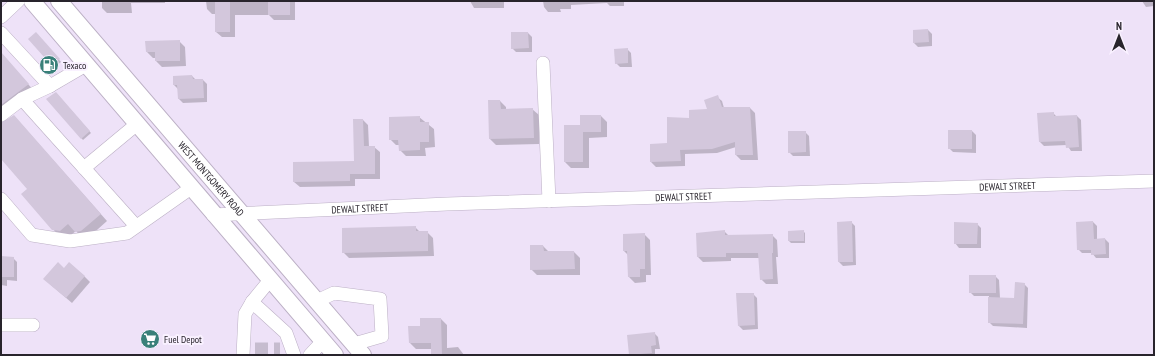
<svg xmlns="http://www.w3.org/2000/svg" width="1155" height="356" font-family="'PT Sans Narrow',sans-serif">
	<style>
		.shadow { fill: #0003 }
		.building { fill: #d3c7dc }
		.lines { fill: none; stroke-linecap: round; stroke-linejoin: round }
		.minor-tunnel { stroke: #c6bccf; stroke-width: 13; stroke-dasharray: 13 6; stroke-linecap: butt }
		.minor-casing { stroke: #bcb0c5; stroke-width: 14 }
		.major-casing { stroke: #bcb0c5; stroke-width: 18 }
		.minor { stroke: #fff; stroke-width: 13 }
		.major { stroke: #fff; stroke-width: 16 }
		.labels { text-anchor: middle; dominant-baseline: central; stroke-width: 4; stroke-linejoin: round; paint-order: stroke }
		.poi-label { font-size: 10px; fill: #28242c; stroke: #f9f1ff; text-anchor: start }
		.street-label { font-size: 10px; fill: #28242c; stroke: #f9f1ff }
	</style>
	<rect width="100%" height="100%" fill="#eee2f8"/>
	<g class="shadow">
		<path d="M102 1H165V3H131L132 13H107L102 8Z"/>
		<path d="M206 1H295V20H274L269 15H235V37H222L216 32V14H212L207 9Z"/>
		<path d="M470 1H504V8H474Z"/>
		<path d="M543 1H624V6H610L607 3 571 5V9H560L561 12H548L544 7Z"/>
		<path d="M1142 1H1154V6L1146 7Z"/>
		<path d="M928 30 932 34V46L918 47 914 43Z"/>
		<path d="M528 33 532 37V52H516L512 48Z"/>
		<path d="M36 34 61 62 54 67 29 39Z"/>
		<path d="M179 41 185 47 186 66 162 67 156 61V58H153L147 52Z"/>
		<path d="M627 49 631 53 632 67H620L616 63Z"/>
		<path d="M1 53 35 92 1 118Z"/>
		<path d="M192 76 196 80H203L207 84V102L183 103 179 99 178 89 174 85Z"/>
		<path d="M56 93 91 133 83 140 47 99Z"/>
		<path d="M717 97 722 101 724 108H750L755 113 758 160H741L736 155V147L717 153 685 154V166L656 167 651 162 690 119 709 110Z"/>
		<path d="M500 101 506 107V110L532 109 539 115V144L496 145 490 139Z"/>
		<path d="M1053 113 1057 117 1077 116 1081 120 1082 151H1071L1067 145 1044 146 1040 142Z"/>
		<path d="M14 116 107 221 88 238 83 239 76 231 67 238 60 237 53 229 28 189 1 157V123Z"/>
		<path d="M601 116 607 122V137L589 138V168H571L565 162 581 126Z"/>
		<path d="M419 117 434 129 435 147 425 148 426 156H406L400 150 399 145H396L390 139Z"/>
		<path d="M363 120 368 125 369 147H374L380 152V179H355V186L300 187 294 182V163L355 162Z"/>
		<path d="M949 131H972L976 135V153L953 152 949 148Z"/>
		<path d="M805 132 809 136 810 156H793L789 152Z"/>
		<path d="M851 222 855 226 856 265 843 266 839 262Z"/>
		<path d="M1093 222 1097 226V240L1105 239 1109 243V258H1096L1092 253H1082L1078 249Z"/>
		<path d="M977 224 981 228V248H959L955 243Z"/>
		<path d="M415 227 420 232H427L433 238 434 256 349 258 343 252Z"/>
		<path d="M803 231 805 233V243H791L789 241Z"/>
		<path d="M725 232 729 236 772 235 777 240 778 257H776L778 284H766L761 279 760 258H731V261L703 262 698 257Z"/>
		<path d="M644 234 650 240 651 275H646V282L635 283 629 277 628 255 624 251Z"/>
		<path d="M543 246 549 252H574L580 258V275H537L531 269Z"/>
		<path d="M1 257 13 258 17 262V281L7 280V286L1 285Z"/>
		<path d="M64 269 84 276 90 282 72 303 51 285Z"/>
		<path d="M995 276 999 280 1000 298 1015 299 1024 284 1028 288 1027 328 993 326 989 322V296H974L970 292Z"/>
		<path d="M753 294 757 298 758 329 743 330 739 326Z"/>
		<path d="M441 319 447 325V348L458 347 464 355H432V349H416L410 343 421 327Z"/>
		<path d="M654 333 658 337 660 349H655V355H630L628 336Z"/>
	</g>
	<g class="building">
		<rect x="215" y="1" width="15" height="31"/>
		<rect x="268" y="1" width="22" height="14"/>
		<path d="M928 29 929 42 913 43V30Z"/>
		<path d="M36 32 60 59 52 66 28 39Z"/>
		<path d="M511 32H528L529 48 511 49Z"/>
		<path d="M180 40V61H155V52H146L145 41Z"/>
		<path d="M628 48V63L615 64 614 49Z"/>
		<path d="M1 52 29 84 1 105Z"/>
		<path d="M192 75 193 79H203L204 98 178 99 177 85H173V76Z"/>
		<path d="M56 92 90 131 81 139 46 99Z"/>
		<path d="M718 95 722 107H750L753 155H735V142L712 149 680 150 681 161 650 162V144L667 143V117L689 118V110L707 109 704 100Z"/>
		<path d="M488 100H500L501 109 533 108 534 138 489 139Z"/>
		<path d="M1054 112V116L1077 115 1079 147 1066 148 1065 141 1039 142 1037 113Z"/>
		<path d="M14 115 101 214 81 231 75 232 68 224 60 231 52 230 21 194 27 189 1 159V123Z"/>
		<path d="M580 115H601V132H583V162H564V125H580Z"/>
		<path d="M420 116V122H429V142H420V150L399 151 398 140H389V117Z"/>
		<path d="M353 119H363L364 146H375V174H350V181L293 182V162L354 161Z"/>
		<rect x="948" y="130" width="24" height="19"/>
		<path d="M788 131H806V152L788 153Z"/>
		<path d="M852 221 853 262H838L837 222Z"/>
		<path d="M1093 221 1094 239 1105 238 1106 254 1091 255V250H1077L1076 222Z"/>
		<path d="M954 222 978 223 977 244H954Z"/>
		<path d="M416 226V231H428V251L342 253V228Z"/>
		<path d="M725 230V235L773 234V253H772L773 279 760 280 758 253H726V257H697L696 233Z"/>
		<path d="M804 230V241H788V231Z"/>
		<path d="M645 233V269H640V277H628L627 251H623V234Z"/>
		<path d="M530 245H543L544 251H574L575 269 530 270Z"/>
		<path d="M1 256 14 257V277H1Z"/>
		<path d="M58 262 64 268 69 262 85 276 66 298 43 279Z"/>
		<rect x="969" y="275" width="27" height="18"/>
		<path d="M1015 282 1025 283 1023 324 988 323V297L1014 298Z"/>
		<path d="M736 293H754L755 325 738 326Z"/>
		<path d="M420 318H441L442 355H431V343H409L408 326H420Z"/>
		<path d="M655 332 656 345 651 346 652 353 629 355 627 335Z"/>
	</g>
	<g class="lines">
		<path class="minor-tunnel" d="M255 349H280"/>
		<g class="minor-casing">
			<g id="minor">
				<path d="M1 17 18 1"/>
				<path d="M1 33 50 86"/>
				<path d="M543 63 549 201"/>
				<path d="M22 99 136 226"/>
				<path d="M1 115 22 99 50 86 86 65"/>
				<path d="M84 168 137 124"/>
				<path d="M1 199 32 235 70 241 127 233 191 188"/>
				<path id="s1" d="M213 215 447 204 1154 181"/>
				<path d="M317 301 334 293 380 299 382 336 354 344"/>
				<path d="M252 302 286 333 294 355"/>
				<path d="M1 325H33"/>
				<path d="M243 355 245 314 252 302 270 280"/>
				<path d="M310 355 323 341"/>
			</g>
		</g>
		<g class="major-casing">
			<g id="major">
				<path d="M32 1 335 355"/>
				<path id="s2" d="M59 1 363 355"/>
			</g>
		</g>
		<use href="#minor" class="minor"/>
		<use href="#major" class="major"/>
	</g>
	<defs>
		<g id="fuel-disc" transform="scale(1)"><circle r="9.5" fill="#398079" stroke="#f9f1ff"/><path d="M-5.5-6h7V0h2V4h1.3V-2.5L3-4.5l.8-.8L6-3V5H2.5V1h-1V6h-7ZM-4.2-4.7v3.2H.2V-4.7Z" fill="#fff"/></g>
		<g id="supermarket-disc" transform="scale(1)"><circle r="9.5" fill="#398079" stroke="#f9f1ff"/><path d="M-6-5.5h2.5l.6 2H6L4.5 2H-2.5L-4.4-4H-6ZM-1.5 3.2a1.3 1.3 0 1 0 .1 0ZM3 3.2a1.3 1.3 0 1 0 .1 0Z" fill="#fff"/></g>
	</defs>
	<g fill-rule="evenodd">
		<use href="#fuel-disc" x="49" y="65"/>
		<use href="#supermarket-disc" x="150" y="339"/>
	</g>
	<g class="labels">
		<g class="poi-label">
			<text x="63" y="65">Texaco</text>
			<text x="164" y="339">Fuel Depot</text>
		</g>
		<g class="street-label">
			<text stroke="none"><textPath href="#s2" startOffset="234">WEST MONTGOMERY ROAD</textPath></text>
			<text stroke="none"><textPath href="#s1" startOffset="795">DEWALT STREET</textPath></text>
			<text stroke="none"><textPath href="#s1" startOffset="471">DEWALT STREET</textPath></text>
			<text stroke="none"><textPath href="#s1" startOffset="147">DEWALT STREET</textPath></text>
		</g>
	</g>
	<rect width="1155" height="356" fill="none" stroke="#28242c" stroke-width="4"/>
	<g transform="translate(1119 36)" stroke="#f9f1ff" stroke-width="3" paint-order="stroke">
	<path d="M0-3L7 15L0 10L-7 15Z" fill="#28242c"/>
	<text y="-6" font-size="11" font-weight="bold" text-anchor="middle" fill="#28242c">N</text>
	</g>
</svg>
